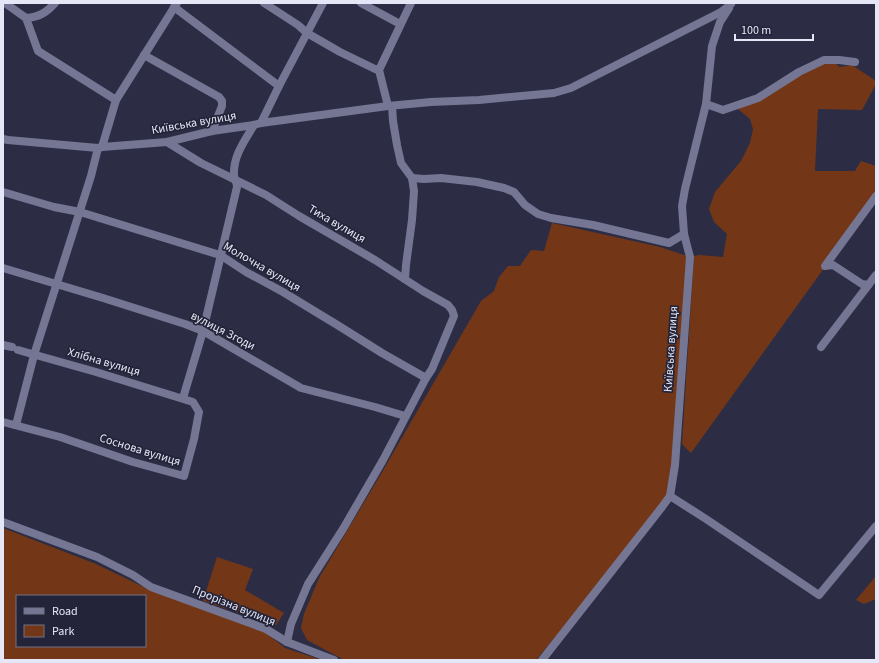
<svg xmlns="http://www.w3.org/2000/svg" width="879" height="663" font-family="'Source Sans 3',sans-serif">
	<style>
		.green { fill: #733717; fill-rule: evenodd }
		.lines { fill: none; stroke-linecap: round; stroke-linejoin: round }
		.minor { stroke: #747693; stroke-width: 8 }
		.labels { text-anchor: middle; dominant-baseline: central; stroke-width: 3.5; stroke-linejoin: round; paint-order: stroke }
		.street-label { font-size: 12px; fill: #e5e7f6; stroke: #232439 }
	</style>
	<rect width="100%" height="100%" fill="#2c2d44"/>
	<g class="green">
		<path d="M825 63H836L839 67 852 65 876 81V84L862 110 818 109 815 171H855L861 161 876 166V196L691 453 682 444 694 256 699 255 723 257 727 234 714 222 709 209 715 192 741 161 750 143 753 129 750 119 738 109 799 76Z"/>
		<path d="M552 223 660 247 690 257 670 496 657 514 536 660H344L307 640 301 628 304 614 319 578 378 479 481 301 494 291 499 277 508 266H520L531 250 544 251Z"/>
		<path d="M3 528 96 564 152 591 265 632 285 648 322 660H3ZM17 596H145V646H17Z"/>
		<path d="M217 557 253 569 245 590 284 613 276 625 203 601Z"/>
		<path d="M876 576V599L864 604 856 600Z"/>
	</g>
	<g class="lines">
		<g class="minor">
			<path d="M5 3 26 18C39 17 46 13 55 3"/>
			<path d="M264 3 298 25 307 33 340 52 375 69 379 70"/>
			<path d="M361 3 400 24"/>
			<path d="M174 7 279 86"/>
			<path d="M26 18 38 51 116 100"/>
			<path d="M144 55 219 97 222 101V106L212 131"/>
			<path d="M706 104 723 110 758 98 799 72 824 60H839L855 62"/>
			<path d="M388 106 379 70 411 3"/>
			<path d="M392 106 393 121 397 145 401 163 412 178 414 191 412 220 406 265 405 279"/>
			<path d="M261 123 279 86 323 3"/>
			<path d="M3 139 8 140 98 148 102 147 167 142 212 131 254 125 261 123 388 106 431 102 479 100 554 93 571 88 721 12 731 4"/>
			<path d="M167 142 201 163 266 195 299 216 375 260 423 291 448 305 452 310 454 316 432 369 426 378 383 460 343 529 308 584 291 624 287 642"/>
			<path d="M102 147 116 100 177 3"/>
			<path d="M412 178 424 179 441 178 477 182 504 188 514 192 525 205 538 214 551 218 593 225 669 243 684 234"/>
			<path d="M3 192 54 207 80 212 220 255 246 272 283 292 339 326 382 353 426 378"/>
			<path d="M3 268 103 298 185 324 203 331 301 388 375 407 405 416"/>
			<path d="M868 285 862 284 833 265 825 266 876 196"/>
			<path d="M3 345 12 347"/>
			<path d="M821 347 876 275"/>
			<path d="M183 398 203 331 237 187C237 182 234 179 234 175 233 156 245 140 254 125"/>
			<path d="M3 422 60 437 133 462 184 476 194 439 199 412 193 402 96 372 18 350"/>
			<path d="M16 425 34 355 91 176 98 148"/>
			<path d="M670 496 706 519 819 595 876 526"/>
			<path d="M3 522 97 557 133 575 151 587 266 629 287 642 334 660"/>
			<path d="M542 660 662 507 670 496 675 465 690 257 684 234 682 206 685 189 706 104 712 46 720 22 729 8"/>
		</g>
	</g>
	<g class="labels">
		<g class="street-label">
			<text transform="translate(194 123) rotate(-10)">Київська вулиця</text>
			<text transform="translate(337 224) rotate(30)">Тиха вулиця</text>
			<text transform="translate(262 267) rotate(30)">Молочна вулиця</text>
			<text transform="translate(223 331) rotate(27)">вулиця Згоди</text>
			<text transform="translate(671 349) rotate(-86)">Київська вулиця</text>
			<text transform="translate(104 362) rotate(16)">Хлібна вулиця</text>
			<text transform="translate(140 450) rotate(17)">Соснова вулиця</text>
			<text transform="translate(234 606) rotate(22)">Прорізна вулиця</text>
		</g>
	</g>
	<rect width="879" height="663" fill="none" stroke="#e5e7f6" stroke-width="8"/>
	<rect x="16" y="595" width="130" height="52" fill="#232439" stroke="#717285"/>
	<rect x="24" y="608" width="20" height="6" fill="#747693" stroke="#717285"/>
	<text x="52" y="615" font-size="12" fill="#e5e7f6">Road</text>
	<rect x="24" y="625" width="20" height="12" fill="#733717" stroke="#717285"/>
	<text x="52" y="635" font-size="12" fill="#e5e7f6">Park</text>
	<path d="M735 34v6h78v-6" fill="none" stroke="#e5e7f6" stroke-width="2"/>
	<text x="741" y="34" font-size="12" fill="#e5e7f6" stroke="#232439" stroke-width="3" paint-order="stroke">100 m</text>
</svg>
